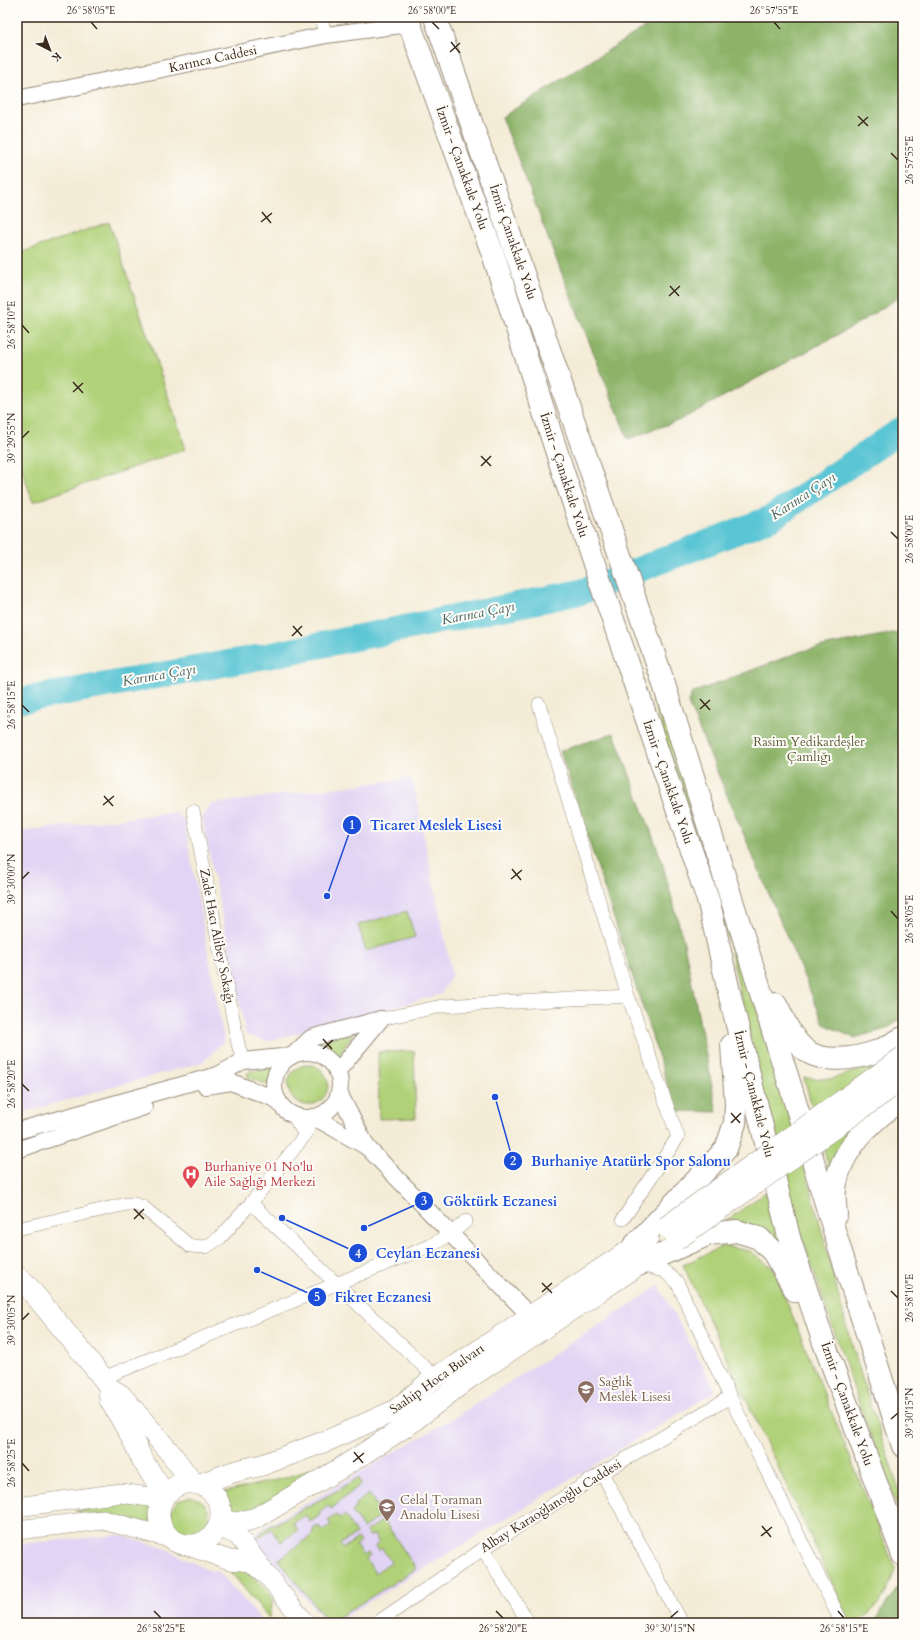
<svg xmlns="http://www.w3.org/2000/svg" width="920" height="1640" font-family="Cardo,serif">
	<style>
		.built { fill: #e1d4f4 }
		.green { fill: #b0d178; stroke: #767e4b }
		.forest { fill: #8cb368; stroke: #646e43 }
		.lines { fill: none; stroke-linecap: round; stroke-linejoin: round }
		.river { stroke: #5ac5d4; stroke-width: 26 }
		.minor-casing { stroke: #988b7a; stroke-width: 14 }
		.tertiary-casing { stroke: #988b7a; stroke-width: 18 }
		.secondary-casing { stroke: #988b7a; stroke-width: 20 }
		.primary-casing { stroke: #988b7a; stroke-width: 22 }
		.trunk-casing { stroke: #988b7a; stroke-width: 24 }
		.minor { stroke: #fff; stroke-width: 13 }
		.tertiary { stroke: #fff; stroke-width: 16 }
		.secondary { stroke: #fff; stroke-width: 19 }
		.primary { stroke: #fff; stroke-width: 21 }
		.trunk { stroke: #fff; stroke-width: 22 }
		.primary-bridge-casing { stroke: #988b7a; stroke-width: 22; stroke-linecap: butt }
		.primary-bridge { stroke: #fff; stroke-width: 21 }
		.ticks { fill: none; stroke: #3b2a1e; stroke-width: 1.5 }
		.labels { text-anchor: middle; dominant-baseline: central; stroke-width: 4; stroke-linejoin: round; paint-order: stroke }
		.street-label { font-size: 13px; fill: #3b2a1e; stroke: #fdfcf7 }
		.park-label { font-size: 13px; fill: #5e5c39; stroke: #fdfcf7 }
		.health-label { font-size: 13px; fill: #be3a42; stroke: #fdfcf7; text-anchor: start }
		.education-label { font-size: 13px; fill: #785e54; stroke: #fdfcf7; text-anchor: start }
		.water-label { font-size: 14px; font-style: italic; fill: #46605e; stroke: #fdfcf7 }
		.leader { fill: none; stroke: #1d4ed8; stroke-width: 1.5 }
		.callout-dot { fill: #1d4ed8; stroke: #fdfcf7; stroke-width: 1.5 }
		.mark-label { font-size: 12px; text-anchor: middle; font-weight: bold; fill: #fff }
		.callout-label { font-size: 14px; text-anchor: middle; font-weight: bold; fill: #1d4ed8; stroke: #fdfcf7; stroke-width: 4; stroke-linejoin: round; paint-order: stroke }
		.neatline { fill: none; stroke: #3b2a1e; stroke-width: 1.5 }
		.ticks-label { font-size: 10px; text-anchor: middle; fill: #3b2a1e }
	</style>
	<rect width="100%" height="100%" fill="#fdfcf7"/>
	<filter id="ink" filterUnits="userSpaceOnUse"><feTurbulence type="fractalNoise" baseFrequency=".025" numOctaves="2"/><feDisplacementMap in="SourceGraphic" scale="8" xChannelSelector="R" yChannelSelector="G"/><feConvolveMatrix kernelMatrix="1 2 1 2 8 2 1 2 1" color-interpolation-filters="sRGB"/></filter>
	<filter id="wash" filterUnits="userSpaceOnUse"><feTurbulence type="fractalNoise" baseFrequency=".012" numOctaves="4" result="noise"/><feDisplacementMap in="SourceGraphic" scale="16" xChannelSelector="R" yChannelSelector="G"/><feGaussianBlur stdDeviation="0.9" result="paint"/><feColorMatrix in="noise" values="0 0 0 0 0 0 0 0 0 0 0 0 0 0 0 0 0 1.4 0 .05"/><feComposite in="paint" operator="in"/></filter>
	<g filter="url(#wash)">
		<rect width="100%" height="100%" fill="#f4ecd7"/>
		<g class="built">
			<path d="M412 778 452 975 441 994 268 1041 246 1035 202 817 211 804Z"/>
			<path d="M175 812 184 820 224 1041 203 1062 17 1114V832Z"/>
			<path d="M659 1286 716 1391 334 1623H328L251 1539 263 1528 457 1416Z"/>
			<path d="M119 1535 164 1548 208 1570 219 1572 264 1623H17V1544Z"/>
		</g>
		<g class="green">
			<path d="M109 222 186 449 33 502 17 455V254Z"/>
			<path d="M652 697H661L803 1159 845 1321 865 1388 903 1502V1523L855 1392 779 1170 728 938Z"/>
			<path d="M407 911 415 937 366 951 358 925Z"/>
			<path d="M353 1034 336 1060 315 1047 337 1035Z"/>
			<path d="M414 1051 416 1118 379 1119 378 1052Z"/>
			<path d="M879 1063 830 1172 804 1078 832 1079Z"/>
			<circle cx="308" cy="1085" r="20"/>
			<path d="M277 1067 271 1078V1086L248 1077 247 1073 251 1071Z"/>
			<path d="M766 1192 784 1249 766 1230 726 1221Z"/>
			<path d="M723 1246 750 1251 773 1268 895 1568C888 1594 879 1607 857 1623L850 1621 683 1265Z"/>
			<path d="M338 1459 236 1521 225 1492 285 1478Z"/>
			<path d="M358 1478 361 1484 331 1509 328 1505 319 1512 321 1515 310 1522 306 1515 293 1523 298 1530 281 1542 271 1529 258 1538 257 1537 265 1529 342 1488Z"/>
			<path d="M369 1494 383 1515 363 1528 352 1512 355 1509V1504Z"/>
			<circle cx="190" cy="1516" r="19"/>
			<path d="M151 1499V1523L75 1511Z"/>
			<path d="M337 1515 340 1518 345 1515 356 1534 340 1544 343 1548 358 1538 361 1542 356 1545 363 1556 368 1553 370 1556 366 1559 375 1573 391 1562 382 1548 378 1551 375 1546 379 1543 374 1535 369 1536 366 1531 384 1520 416 1569 329 1623 278 1560 311 1536 314 1528 319 1526 322 1530 331 1525 328 1520Z"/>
			<path d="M224 1564 250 1573 270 1594 273 1601 269 1618Z"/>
		</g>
		<g class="forest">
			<path d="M661 17H903V295L852 327 680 420 628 439 560 269 502 117Z"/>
			<path d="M903 631V1018L886 1029 854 1038 824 1024 688 703 692 693 802 651Z"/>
			<path d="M614 733 661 858 684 943 717 1112 676 1111 560 751Z"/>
			<path d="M897 1588 903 1601V1623H874L875 1620Z"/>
		</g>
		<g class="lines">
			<path class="river" d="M17 701 267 656 581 592 771 518 903 429"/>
		</g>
	</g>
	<g filter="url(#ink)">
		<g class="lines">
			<g class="minor-casing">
				<g id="minor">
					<path d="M320 17 326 35"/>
					<path d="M539 704 628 996 678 1137 623 1219"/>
					<path d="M193 811 238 1044 243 1061"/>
					<path d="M381 1019 442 1006 628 996"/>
					<path d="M293 1115 305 1135"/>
					<path d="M251 1203 435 1377"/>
					<path d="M17 1229 127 1204H134L143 1207 190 1246 206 1247 221 1237 251 1203 305 1135 314 1117"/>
					<path d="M640 1265 664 1271 677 1282 730 1397 842 1623"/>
					<path d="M103 1378 430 1246 451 1234 466 1221"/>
					<path d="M602 1473 682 1623"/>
					<path d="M483 1549 529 1623"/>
					<path d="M377 1623 483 1549 602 1473 730 1397"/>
				</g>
			</g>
			<g class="tertiary-casing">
				<g id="tertiary">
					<path d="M17 99 326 35 409 24"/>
					<circle cx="307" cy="1085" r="33"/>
					<path d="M337 1072 381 1019"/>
					<path d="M206 1086 231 1082 278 1100"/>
					<path d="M339 1093 367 1147 530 1316"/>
					<path d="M314 1117 367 1147"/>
					<path d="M17 1131 218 1075 243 1061 292 1056 311 1038 381 1019"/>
					<path d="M17 1150 144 1107"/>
				</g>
			</g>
			<g class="secondary-casing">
				<g id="secondary">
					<path d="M17 1507 121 1493 163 1499"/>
					<path d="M219 1526 238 1536 262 1568"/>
					<path d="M17 1530 103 1520 170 1538"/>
					<path d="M185 1545 230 1560 250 1562 266 1574 305 1623"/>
				</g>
			</g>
			<g class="primary-casing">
				<g id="primary">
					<path d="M17 1277 25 1283 103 1378 109 1387 110 1400 131 1436 143 1461 165 1495"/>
					<path d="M109 1388 121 1395 172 1455 192 1482"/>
					<circle cx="190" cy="1514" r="31"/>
					<path d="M200 1484 233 1472 262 1465 329 1440 396 1410 435 1377 457 1365 648 1238"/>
					<path d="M221 1521 237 1523 256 1518 341 1468 408 1425 466 1380 652 1256"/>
				</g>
			</g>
			<g class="trunk-casing">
				<g id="trunk">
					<path d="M407 17 494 257 565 478 709 903 729 992 790 1241 824 1343 903 1555"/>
					<path d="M435 17 661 675 789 1082 838 1243 903 1446"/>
					<path d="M776 1004C784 1019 790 1037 804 1049 821 1064 855 1059 875 1052 885 1049 894 1042 903 1038"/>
					<path d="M836 1214C835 1206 834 1197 835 1189 840 1148 872 1121 903 1097"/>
					<path d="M633 1247 726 1149 735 1123 736 1105 732 1045"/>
					<path d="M638 1265 709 1234 737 1231 759 1238 773 1252 796 1291"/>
				</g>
			</g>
			<use href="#minor" class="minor"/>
			<use href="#tertiary" class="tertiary"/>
			<use href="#secondary" class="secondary"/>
			<use href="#primary" class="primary"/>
			<use href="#trunk" class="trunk"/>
			<g class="primary-bridge-casing">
				<g id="primary-bridge">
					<path d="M666 1227 903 1057"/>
					<path d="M676 1240 903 1079"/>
				</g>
			</g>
			<use href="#primary-bridge" class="primary-bridge"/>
		</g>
	</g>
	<path class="ticks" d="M91 22 97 29M432 22 439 29M774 22 780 29M451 42 460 53M450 52 460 43M858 116 868 126M858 126 868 117M891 153 898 160M262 212 271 223M261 222 272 213M670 286 679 296M669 296 680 286M22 325 29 333M73 382 83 393M73 392 83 383M22 438 29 431M481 456 491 466M481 466 491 456M891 532 898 539M293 626 302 636M292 636 302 626M700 699 710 710M22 705 29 712M700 709 710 700M104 796 113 806M103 805 114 796M512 869 521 880M22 879 29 872M511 879 522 870M891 911 898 919M323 1039 332 1049M323 1049 333 1040M22 1084 29 1091M731 1113 740 1123M731 1123 741 1113M134 1209 144 1219M134 1219 144 1209M542 1283 552 1293M891 1291 898 1298M542 1292 552 1283M22 1320 29 1313M891 1419 898 1413M354 1452 363 1463M353 1462 364 1453M22 1463 29 1471M762 1526 771 1537M761 1536 772 1527M154 1611 161 1618M496 1611 503 1618M838 1611 844 1618M670 1618 678 1611"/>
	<defs>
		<g id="hospital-pin" transform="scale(0.9)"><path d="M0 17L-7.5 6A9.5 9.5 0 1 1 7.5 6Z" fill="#e0444e" stroke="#fdfcf7"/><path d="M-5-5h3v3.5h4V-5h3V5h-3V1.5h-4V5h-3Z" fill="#fff"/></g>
		<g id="school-pin" transform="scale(0.9)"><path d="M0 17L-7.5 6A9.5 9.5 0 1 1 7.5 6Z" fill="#8d6e63" stroke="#fdfcf7"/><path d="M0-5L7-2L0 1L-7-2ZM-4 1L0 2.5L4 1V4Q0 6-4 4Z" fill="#fff"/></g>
	</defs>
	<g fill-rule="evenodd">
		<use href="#hospital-pin" x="191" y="1174"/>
		<use href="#school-pin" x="586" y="1389"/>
		<use href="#school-pin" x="387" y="1507"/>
	</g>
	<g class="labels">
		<g class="street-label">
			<text transform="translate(213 59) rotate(-12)">Karınca Caddesi</text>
			<text transform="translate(462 168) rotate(70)">İzmir - Çanakkale Yolu</text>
			<text transform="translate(513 242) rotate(71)">İzmir Çanakkale Yolu</text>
			<text transform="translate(564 475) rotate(72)">İzmir - Çanakkale Yolu</text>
			<text transform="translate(668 782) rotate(71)">İzmir - Çanakkale Yolu</text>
			<text transform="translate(217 936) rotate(79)">Zade Hacı Alibey Sokağı</text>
			<text transform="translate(754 1094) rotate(76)">İzmir - Çanakkale Yolu</text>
			<text transform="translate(437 1379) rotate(-35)">Saahip Hoca Bulvarı</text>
			<text transform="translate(847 1404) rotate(70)">İzmir - Çanakkale Yolu</text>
			<text transform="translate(551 1506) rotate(-32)">Albay Karaoğlanoğlu Caddesi</text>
		</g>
		<g class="park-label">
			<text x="809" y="742">Rasim Yedikardeşler<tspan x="809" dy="15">Çamlığı</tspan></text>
		</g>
		<g class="health-label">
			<text x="204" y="1167">Burhaniye 01 No'lu<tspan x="204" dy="15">Aile Sağlığı Merkezi</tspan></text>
		</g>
		<g class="education-label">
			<text x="599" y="1382">Sağlık<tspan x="599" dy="15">Meslek Lisesi</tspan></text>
			<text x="400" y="1500">Celal Toraman<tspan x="400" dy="15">Anadolu Lisesi</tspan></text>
		</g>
		<g class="water-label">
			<text transform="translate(803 496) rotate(-33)">Karınca Çayı</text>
			<text transform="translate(478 613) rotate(-11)">Karınca Çayı</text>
			<text transform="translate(159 675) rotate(-10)">Karınca Çayı</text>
		</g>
	</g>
	<path class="leader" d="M327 896L352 825M495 1097L513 1161M364 1228L424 1201M282 1218L358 1253M257 1270L317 1297"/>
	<g class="callout-dot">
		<circle cx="327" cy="896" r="4"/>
		<circle cx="495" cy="1097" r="4"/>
		<circle cx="364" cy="1228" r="4"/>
		<circle cx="282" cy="1218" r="4"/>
		<circle cx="257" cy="1270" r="4"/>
		<circle cx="352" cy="825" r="10"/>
		<circle cx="513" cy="1161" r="10"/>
		<circle cx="424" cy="1201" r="10"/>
		<circle cx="358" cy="1253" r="10"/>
		<circle cx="317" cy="1297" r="10"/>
	</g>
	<g class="mark-label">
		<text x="352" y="829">1</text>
		<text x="513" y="1165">2</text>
		<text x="424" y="1205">3</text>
		<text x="358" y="1258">4</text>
		<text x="317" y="1301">5</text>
	</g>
	<g class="callout-label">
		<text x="436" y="830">Ticaret Meslek Lisesi</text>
		<text x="631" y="1166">Burhaniye Atatürk Spor Salonu</text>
		<text x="500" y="1206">Göktürk Eczanesi</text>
		<text x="428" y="1258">Ceylan Eczanesi</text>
		<text x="383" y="1302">Fikret Eczanesi</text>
	</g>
	<rect width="920" height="1640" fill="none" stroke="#fdfcf7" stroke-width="44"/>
	<g transform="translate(50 50) rotate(138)" stroke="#fdfcf7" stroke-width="3" paint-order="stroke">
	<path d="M0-3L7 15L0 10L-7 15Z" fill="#3b2a1e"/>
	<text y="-6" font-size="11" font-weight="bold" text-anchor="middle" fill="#3b2a1e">K</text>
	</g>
	<rect x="22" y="22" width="876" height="1596" class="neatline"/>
	<g class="ticks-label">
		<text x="91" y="14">26°58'05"E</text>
		<text x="432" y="14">26°58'00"E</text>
		<text x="774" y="14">26°57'55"E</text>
		<text transform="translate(909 160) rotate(-90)" y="4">26°57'55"E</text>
		<text transform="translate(11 325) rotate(-90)" y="4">26°58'10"E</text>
		<text transform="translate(11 438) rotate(-90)" y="4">39°29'55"N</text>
		<text transform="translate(909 539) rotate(-90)" y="4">26°58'00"E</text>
		<text transform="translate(11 705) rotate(-90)" y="4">26°58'15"E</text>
		<text transform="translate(11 879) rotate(-90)" y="4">39°30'00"N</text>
		<text transform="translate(909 919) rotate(-90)" y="4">26°58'05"E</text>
		<text transform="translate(11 1084) rotate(-90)" y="4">26°58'20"E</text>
		<text transform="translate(909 1298) rotate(-90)" y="4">26°58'10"E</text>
		<text transform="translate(11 1320) rotate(-90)" y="4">39°30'05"N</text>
		<text transform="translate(909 1413) rotate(-90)" y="4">39°30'15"N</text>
		<text transform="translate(11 1463) rotate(-90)" y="4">26°58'25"E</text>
		<text x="161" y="1632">26°58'25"E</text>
		<text x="503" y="1632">26°58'20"E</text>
		<text x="670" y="1632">39°30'15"N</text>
		<text x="844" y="1632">26°58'15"E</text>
	</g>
</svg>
